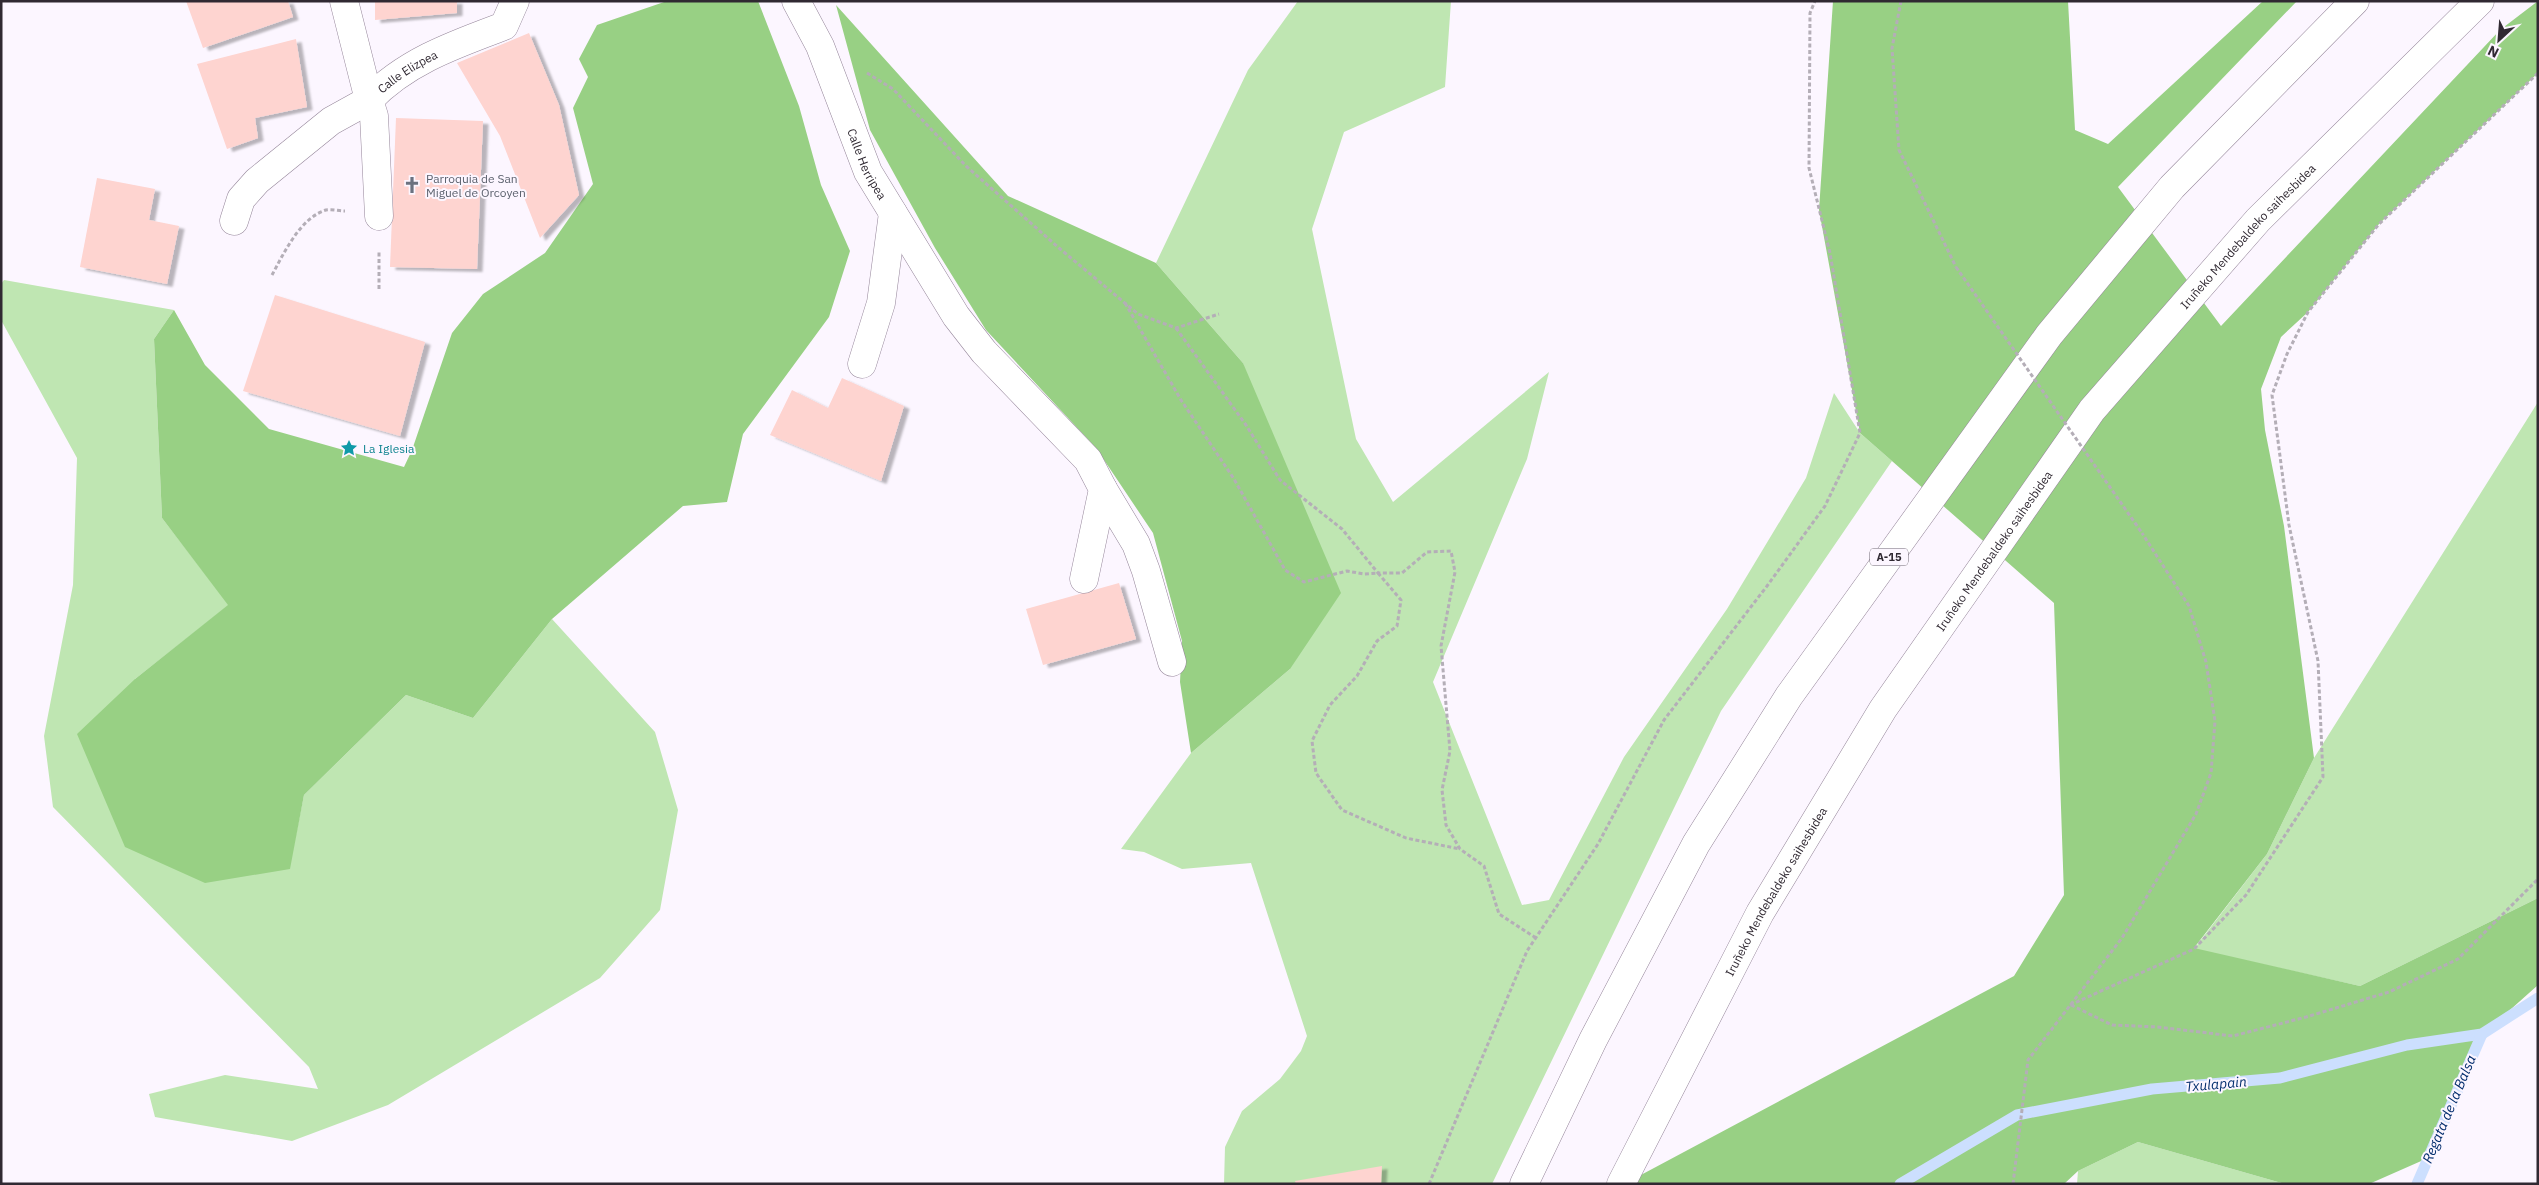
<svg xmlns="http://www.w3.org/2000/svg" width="2539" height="1185" font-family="'IBM Plex Sans',sans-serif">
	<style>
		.green { fill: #bfe6b2 }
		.forest { fill: #98d084 }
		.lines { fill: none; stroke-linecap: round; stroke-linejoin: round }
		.stream { stroke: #ccdffe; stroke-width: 11 }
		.building { fill: #fed4d0; filter: url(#shadow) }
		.minor-casing { stroke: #95869a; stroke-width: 29 }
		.motorway-casing { stroke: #95869a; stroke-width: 29 }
		.path { stroke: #b4aeb7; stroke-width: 3; stroke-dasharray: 4 2.5; stroke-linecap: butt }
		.minor { stroke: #fff; stroke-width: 28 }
		.motorway { stroke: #fff; stroke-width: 28 }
		.path-bridge { stroke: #b4aeb7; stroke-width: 3; stroke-dasharray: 4 2.5; stroke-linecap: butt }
		.labels { text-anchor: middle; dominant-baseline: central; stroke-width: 4; stroke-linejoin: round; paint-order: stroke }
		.shield { fill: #fcf6ff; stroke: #6d6670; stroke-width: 1 }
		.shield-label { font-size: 11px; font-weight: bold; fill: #302932 }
		.street-label { font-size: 12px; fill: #302932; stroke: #fcf6ff }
		.worship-label { font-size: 12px; fill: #5b616d; stroke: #fcf6ff; text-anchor: start }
		.culture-label { font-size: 12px; fill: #0d838f; stroke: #fcf6ff; text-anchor: start }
		.water-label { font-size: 14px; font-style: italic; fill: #042e6e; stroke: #fcf6ff }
	</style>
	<defs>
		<filter id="shadow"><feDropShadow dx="5.5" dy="3" stdDeviation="1" flood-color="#0004"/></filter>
	</defs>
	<rect width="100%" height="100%" fill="#fcf6ff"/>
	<g class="green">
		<path d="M1298 1H1451L1445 87 1344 132 1312 229 1356 439 1393 502 1549 372 1527 459 1433 682 1522 905 1549 900 1624 757 1727 609 1806 478 1834 393 1860 433 1892 461 1721 711 1492 1184H1224L1225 1147 1242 1111 1280 1079 1301 1051 1307 1036 1251 863 1182 869 1144 852 1121 849 1191 753 1290 669 1243 363 1156 263 1248 70Z"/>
		<path d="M4 280 174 310 154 339 162 518 229 605 135 679 289 869 304 795 406 695 473 718 552 619 655 732 678 810 660 910 600 978 388 1105 292 1141 155 1117 149 1094 225 1075 318 1089 309 1067 53 807 44 736 73 585 77 458 1 320V284Z"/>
		<path d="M2538 402V898L2360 986 2194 949 2267 854 2314 758Z"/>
		<path d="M2138 1142 2285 1184H2077L2078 1171Z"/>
	</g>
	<g class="forest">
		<path d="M667 1H758L799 106 821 185 850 251 829 317 743 434 727 502 683 506 552 619 473 718 406 695 304 795 290 869 205 883 125 847 77 734 135 679 228 605 162 518 154 339 174 310 205 365 269 429 404 467 412 450 452 333 483 294 545 253 593 184 573 108 588 77 579 59 597 25Z"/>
		<path d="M1833 1H2068L2075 130 2108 144 2263 1H2297L2118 187 2221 326 2500 30 2538 1V73L2379 224 2308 312 2281 337 2261 389 2265 430 2284 526 2314 758 2267 854 2194 948 2360 986 2538 898V985L2482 1035 2428 1158 2369 1184H2285L2138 1142 2078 1171 2064 1184H1624L2014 976 2064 895 2054 603 1860 433 1819 210Z"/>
		<path d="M836 5 1008 196 1156 263 1243 363 1341 593 1290 669 1191 753 1180 682 1182 641 1153 533 1096 448 986 330 935 248 870 130Z"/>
	</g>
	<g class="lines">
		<g class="stream">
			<path d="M1900 1184 2017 1115 2152 1089 2280 1078 2407 1045 2482 1034 2538 998"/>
			<path d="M2417 1184 2482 1034"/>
		</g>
	</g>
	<g class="building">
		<path d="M186 1H288L293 17 203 48Z"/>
		<path d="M375 1H457V13L375 20Z"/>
		<path d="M529 33 559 105 579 195 540 238 500 136 457 63Z"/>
		<path d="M296 39 307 107 255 118 258 138 227 149 197 64Z"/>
		<path d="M396 118 483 121 477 269 390 267Z"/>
		<path d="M97 178 155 189 149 220 179 226 167 284 80 267Z"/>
		<path d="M275 295 425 342 400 436 243 391Z"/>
		<path d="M842 378 904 406 881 481 770 435 792 390 828 408Z"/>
		<path d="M1119 583 1136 639 1043 665 1026 609Z"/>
		<path d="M1382 1166 1381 1184H1296L1295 1181Z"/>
	</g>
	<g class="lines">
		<g class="minor-casing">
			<g id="minor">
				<path id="s1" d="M796 1 820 46 868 172 956 316 984 352 1088 460 1103 489 1084 579"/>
				<path id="s2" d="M379 216 374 116 369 100C406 61 456 44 504 26L515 1"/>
				<path d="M234 221 241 199 257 181 331 121 369 100 344 1"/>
				<path d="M862 364 881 303 893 213"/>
				<path d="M1103 489 1136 544 1146 571 1172 662"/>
			</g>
		</g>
		<g class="motorway-casing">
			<g id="motorway">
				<path d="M1524 1184 1593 1040 1696 844 1789 696 2049 335 2172 187 2355 1"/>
				<path id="s3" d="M1621 1184 1760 913 1883 709 2092 410 2258 220 2480 1"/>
			</g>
		</g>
		<g class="path">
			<path d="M1901 1 1892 48 1899 150 1956 267"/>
			<path d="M867 73 893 89 966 166 1059 248 1138 314 1176 328 1219 314"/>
			<path d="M272 275C284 253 300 218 326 210 331 209 339 211 345 211"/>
			<path d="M379 289V250"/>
			<path d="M1125 303 1181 400 1234 479 1285 570 1304 582 1347 571 1364 574 1378 573 1401 600 1397 626 1377 641 1357 676 1330 705 1312 741 1316 773 1342 810 1406 838 1460 849"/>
			<path d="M1176 328 1246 425 1280 480 1342 529 1378 573H1402L1427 552 1451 551 1455 572 1441 646 1450 751 1442 790 1446 825 1460 849 1484 866 1499 914 1536 938"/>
			<path d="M2070 1005 2194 949 2246 895 2323 777 2318 661 2289 525 2272 395 2287 354 2308 312 2379 224 2538 73"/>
			<path d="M2071 1005 2112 1025 2158 1027 2233 1036 2306 1017 2389 992 2458 959 2538 879"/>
			<path d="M1429 1184 1527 951 1598 844 1664 720 1767 586 1825 506 1860 433 1830 253 1809 168 1810 13 1815 1"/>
			<path d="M2013 1184 2028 1060 2122 938 2196 814 2211 773 2215 721 2206 662 2189 606 2142 533"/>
		</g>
		<use href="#minor" class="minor"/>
		<use href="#motorway" class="motorway"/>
		<path class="path-bridge" d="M1956 267 2142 533"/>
	</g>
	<defs>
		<g id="church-bare" transform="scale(1.35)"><path d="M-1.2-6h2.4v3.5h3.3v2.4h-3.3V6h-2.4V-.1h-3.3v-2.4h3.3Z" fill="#6b7280" stroke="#fcf6ff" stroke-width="2.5" paint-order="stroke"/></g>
		<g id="sight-bare" transform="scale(1.35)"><path d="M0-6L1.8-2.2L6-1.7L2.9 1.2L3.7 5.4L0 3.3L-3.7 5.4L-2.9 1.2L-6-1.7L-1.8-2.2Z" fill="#0f9aa8" stroke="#fcf6ff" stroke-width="2.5" paint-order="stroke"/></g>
	</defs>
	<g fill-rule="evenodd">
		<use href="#church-bare" x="412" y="185"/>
		<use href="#sight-bare" x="349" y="448"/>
	</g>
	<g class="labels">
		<rect class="shield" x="1870" y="548.5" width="38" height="17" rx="4"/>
		<g class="shield-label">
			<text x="1889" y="557">A-15</text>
		</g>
		<g class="street-label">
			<text stroke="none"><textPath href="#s2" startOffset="165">Calle Elizpea</textPath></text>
			<text stroke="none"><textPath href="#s1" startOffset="178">Calle Herripea</textPath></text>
			<text stroke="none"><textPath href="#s3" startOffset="1141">Iruñeko Mendebaldeko saihesbidea</textPath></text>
			<text stroke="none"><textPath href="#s3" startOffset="736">Iruñeko Mendebaldeko saihesbidea</textPath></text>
			<text stroke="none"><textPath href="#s3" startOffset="331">Iruñeko Mendebaldeko saihesbidea</textPath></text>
		</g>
		<g class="worship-label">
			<text x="426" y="178">Parroquia de San<tspan x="426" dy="14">Miguel de Orcoyen</tspan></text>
		</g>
		<g class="culture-label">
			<text x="363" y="448">La Iglesia</text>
		</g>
		<g class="water-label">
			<text transform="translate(2216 1084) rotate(-5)">Txulapain</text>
			<text transform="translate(2449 1109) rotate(-67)">Regata de la Balsa</text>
		</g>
	</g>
	<rect width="2539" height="1185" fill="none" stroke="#302932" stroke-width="5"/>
	<g transform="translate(2499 40) rotate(206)" stroke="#fcf6ff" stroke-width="4" paint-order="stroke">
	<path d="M0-4L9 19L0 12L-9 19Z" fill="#302932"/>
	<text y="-8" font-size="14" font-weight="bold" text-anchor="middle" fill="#302932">N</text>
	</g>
</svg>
